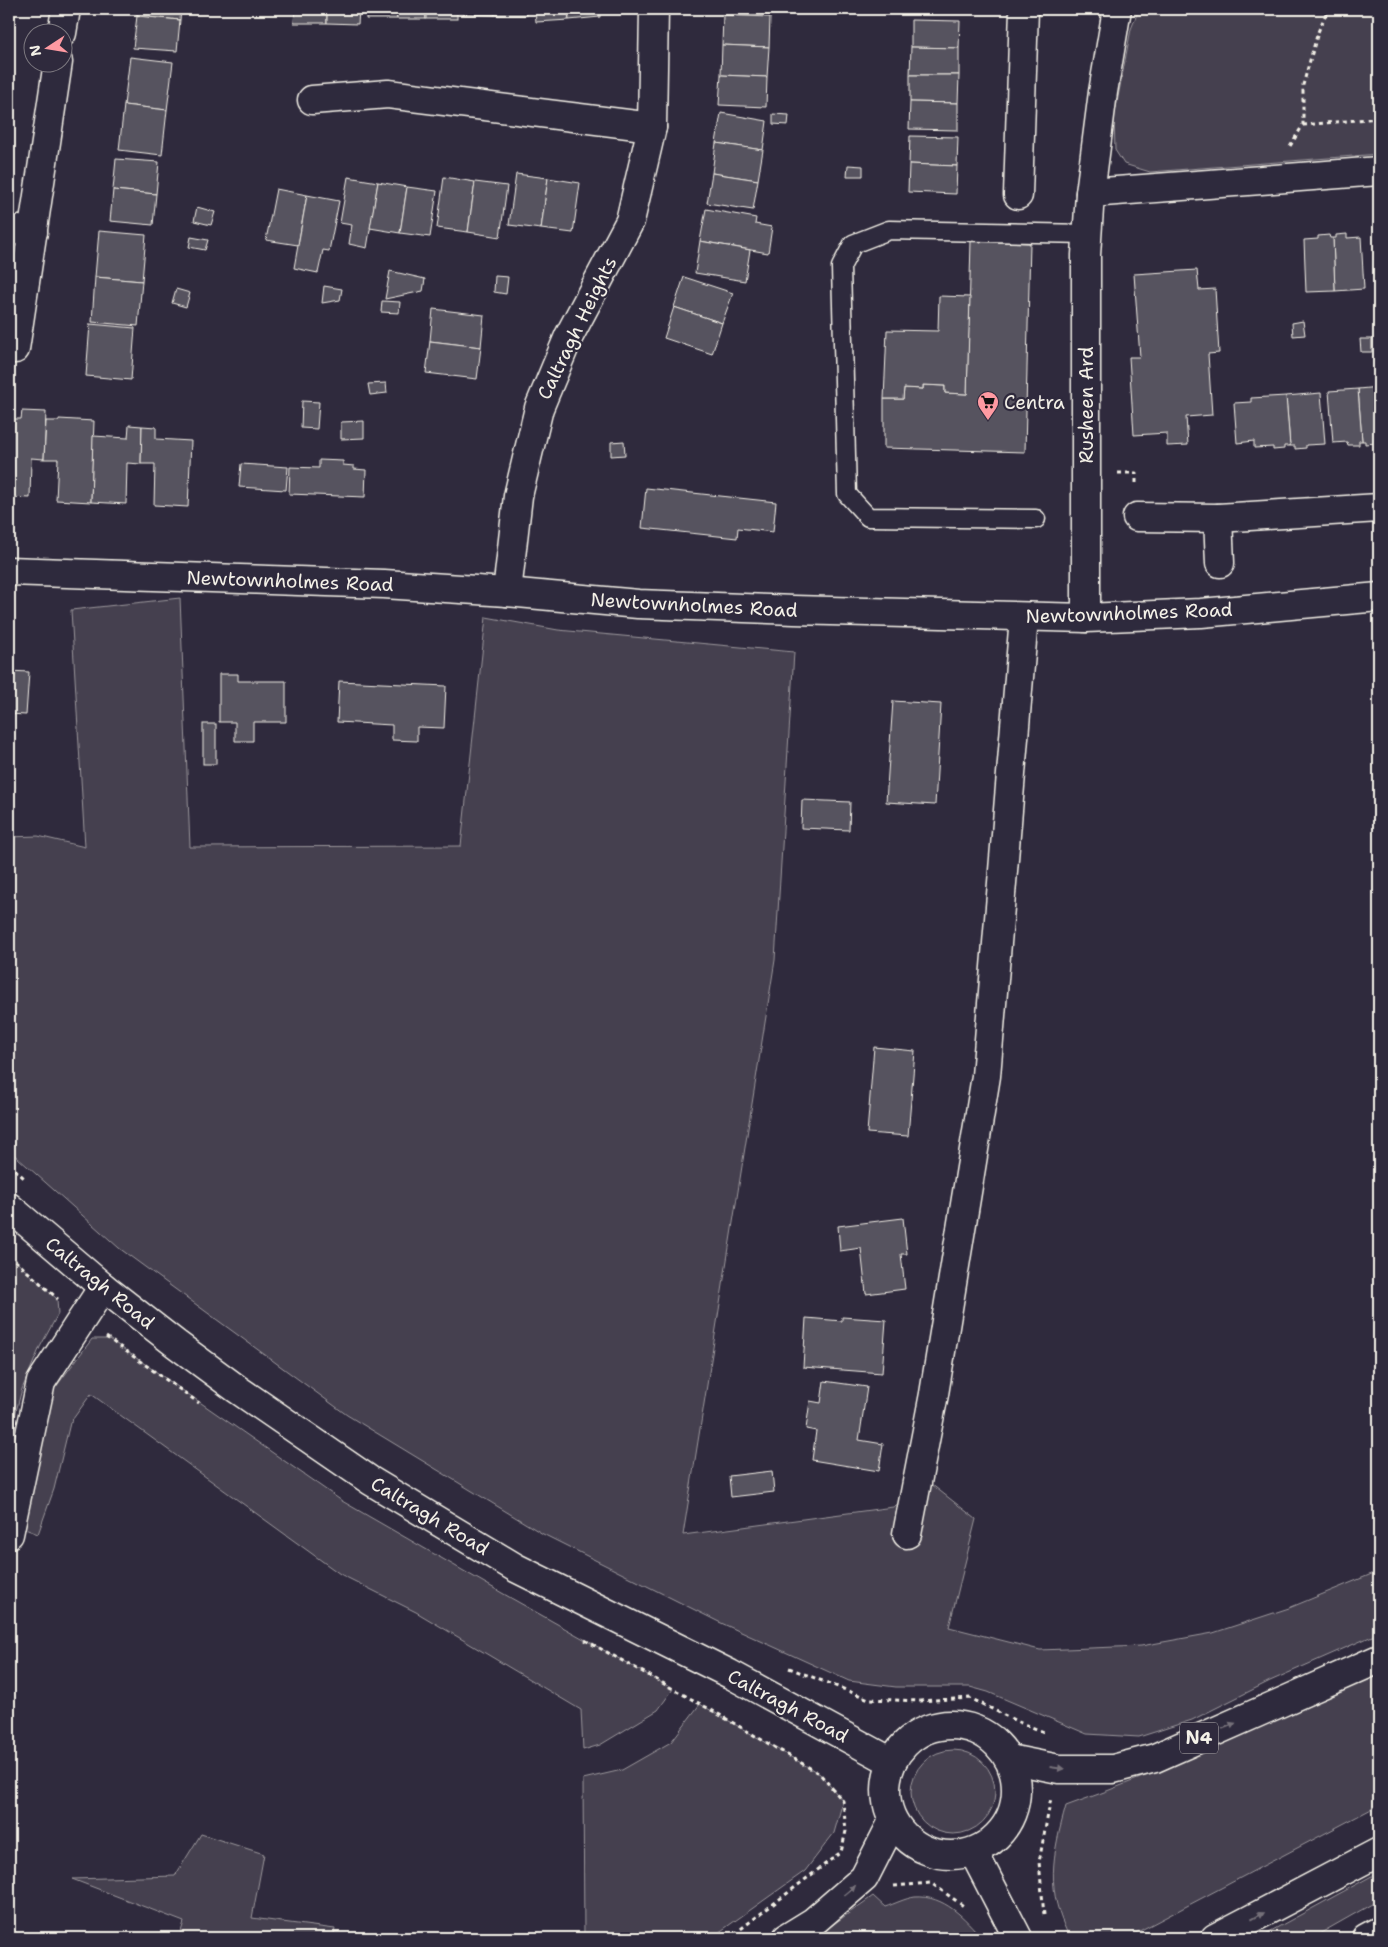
<svg xmlns="http://www.w3.org/2000/svg" width="1388" height="1947" font-family="'Shantell Sans',sans-serif">
	<style>
		.green { fill: #454050; stroke: #9c989c }
		.building { fill: #56525f; stroke: #f4f1e8 }
		.lines { fill: none; stroke-linecap: round; stroke-linejoin: round }
		.lane-casing { stroke: #f4f1e8; stroke-width: 21 }
		.street-casing { stroke: #f4f1e8; stroke-width: 31 }
		.secondary-casing { stroke: #f4f1e8; stroke-width: 31 }
		.highway-casing { stroke: #f4f1e8; stroke-width: 31 }
		.path { stroke: #f4f1e8; stroke-width: 3; stroke-dasharray: 4 4; stroke-linecap: butt }
		.lane { stroke: #2f2a3d; stroke-width: 18 }
		.street { stroke: #2f2a3d; stroke-width: 28 }
		.secondary { stroke: #2f2a3d; stroke-width: 28 }
		.highway { stroke: #2f2a3d; stroke-width: 28 }
		.oneway { fill: #747079 }
		.labels { text-anchor: middle; dominant-baseline: central; stroke-width: 4.5; stroke-linejoin: round; paint-order: stroke }
		.shield { fill: #2f2a3d; stroke: #b9b5b5; stroke-width: 1 }
		.shield-label { font-size: 18px; font-weight: bold; fill: #f4f1e8 }
		.street-label { font-size: 19px; fill: #f4f1e8; stroke: #2f2a3d }
		.poi-label { font-size: 19px; fill: #f4f1e8; stroke: #2f2a3d; text-anchor: start }
	</style>
	<rect width="100%" height="100%" fill="#2f2a3d"/>
	<filter id="ink" filterUnits="userSpaceOnUse"><feTurbulence type="fractalNoise" baseFrequency=".02" numOctaves="2"/><feDisplacementMap in="SourceGraphic" scale="10" xChannelSelector="R" yChannelSelector="G"/><feConvolveMatrix kernelMatrix="1 2 1 2 8 2 1 2 1" color-interpolation-filters="sRGB"/></filter>
	<g filter="url(#ink)">
		<g class="green">
			<path d="M1139 9H1379V154L1150 172 1124 164 1115 150 1114 118 1131 29Z"/>
			<path d="M180 598 190 847 461 846 486 617 558 630 794 652 775 960 683 1535 893 1507 931 1484 976 1519 949 1627 1040 1650 1141 1646 1213 1633 1289 1608 1379 1571V1633L1270 1681 1192 1720 1139 1737 1087 1734 988 1692 970 1687H896L849 1681 719 1622 543 1534 347 1415 119 1248 9 1150V837L38 836 85 847 71 610Z"/>
			<path d="M9 1255 57 1299 58 1314 40 1347 22 1389 14 1419 9 1467Z"/>
			<path d="M92 1339H109L342 1501 502 1593 673 1689 658 1710 600 1745 583 1750 581 1710 416 1612 340 1574 91 1394 70 1423 54 1489 38 1534 25 1529 42 1434 52 1392Z"/>
			<path d="M1379 1673V1805L1126 1938H1070C1045 1890 1052 1856 1066 1806 1173 1768 1276 1721 1379 1673Z"/>
			<path d="M700 1704 820 1774 843 1801 834 1833 805 1871 711 1938H584L583 1779 622 1770 671 1742Z"/>
			<circle cx="953" cy="1792" r="42"/>
			<path d="M201 1834 264 1854 252 1918 335 1929 333 1938H179L184 1922 72 1879 175 1876Z"/>
			<path d="M1379 1872V1900L1312 1938H1258Z"/>
			<path d="M873 1896 885 1907C894 1904 906 1898 915 1897 944 1895 965 1918 982 1938H814Z"/>
		</g>
		<g class="building">
			<path d="M137 9H181L180 20 137 16Z"/>
			<path d="M295 9H327V23H294Z"/>
			<path d="M327 9H359L358 24 327 23Z"/>
			<path d="M366 9H396L397 19H366Z"/>
			<path d="M396 9H426V19H397Z"/>
			<rect x="426" y="9" width="31" height="10"/>
			<path d="M463 9H495V15L463 14Z"/>
			<rect x="495" y="9" width="32" height="6"/>
			<path d="M535 9H568L569 20 536 22Z"/>
			<path d="M568 9H600V17L569 20Z"/>
			<path d="M912 9H960V13L912 12Z"/>
			<path d="M723 15 770 17 769 47 722 45Z"/>
			<path d="M137 16 180 20 177 51 133 48Z"/>
			<path d="M911 20 960 21 959 48 911 47Z"/>
			<path d="M722 45 769 47 767 77 721 75Z"/>
			<path d="M911 47 959 48V75H910Z"/>
			<path d="M130 57 173 62 167 110 124 105Z"/>
			<path d="M721 75 767 77 766 107 719 105Z"/>
			<path d="M910 75H959L958 103 910 102Z"/>
			<path d="M910 102 958 103V130L909 129Z"/>
			<path d="M124 105 167 110 162 155 119 150Z"/>
			<path d="M721 113 767 121 763 150 716 143Z"/>
			<path d="M773 114 789 115 788 125 773 124Z"/>
			<path d="M910 136 958 137 957 166 909 164Z"/>
			<path d="M716 143 763 150 758 180 712 173Z"/>
			<path d="M116 159 159 162 156 194 113 190Z"/>
			<path d="M909 164 957 166 956 194 908 192Z"/>
			<path d="M848 165 863 166V176H847Z"/>
			<path d="M712 173 758 180 753 210 707 203Z"/>
			<path d="M516 174 548 178 541 229 509 225Z"/>
			<path d="M348 177 378 182 367 248 349 244 352 225 340 223Z"/>
			<path d="M444 177 475 182 468 232 437 228Z"/>
			<path d="M548 178 580 183 573 233 541 229Z"/>
			<path d="M378 182 407 187 400 233 370 228Z"/>
			<path d="M475 182 507 186 500 237 468 232Z"/>
			<path d="M407 187 437 191 430 237 400 233Z"/>
			<path d="M276 189 307 195 298 245 266 240Z"/>
			<path d="M113 190 156 194 153 225 110 221Z"/>
			<path d="M307 195 339 201 329 251 323 250 318 273 294 268Z"/>
			<path d="M197 207 215 212 211 225 194 221Z"/>
			<path d="M706 209 756 218 755 224 772 227 768 253 700 241Z"/>
			<path d="M99 231 146 235 142 281 95 277Z"/>
			<path d="M1347 234V238L1361 237 1364 289 1335 291 1333 238H1336V235Z"/>
			<path d="M1329 235 1330 238H1333L1335 291 1306 292 1304 240 1318 239V236Z"/>
			<path d="M191 237 208 240 205 250 189 247Z"/>
			<path d="M700 241 750 250 745 281 695 273Z"/>
			<path d="M971 241 1030 243 1025 452 884 448V399H903L904 388 923 389V385L945 386V393L967 394Z"/>
			<path d="M1197 270 1199 290 1215 289 1219 353 1208 354 1212 415 1186 417 1188 445 1167 446V433L1134 435 1129 357H1140L1134 274Z"/>
			<path d="M390 271 425 279 423 291 385 299Z"/>
			<path d="M495 276 508 277 506 294 494 292Z"/>
			<path d="M95 277 142 281 138 326 92 322Z"/>
			<path d="M684 277 733 293 722 323 674 307Z"/>
			<path d="M324 286 342 289 340 300 322 303Z"/>
			<path d="M176 289 190 293 186 307 172 303Z"/>
			<path d="M939 296 970 297 967 394 945 393V386L923 385V389L904 388 903 399H884L887 330 938 331Z"/>
			<path d="M382 301 400 302 399 313 381 312Z"/>
			<path d="M674 307 722 323 712 354 664 338Z"/>
			<path d="M433 309 484 315 481 347 430 341Z"/>
			<path d="M1303 321 1305 335 1293 336 1292 323Z"/>
			<path d="M90 324 135 328 131 380 86 376Z"/>
			<path d="M1360 339H1372V352H1361Z"/>
			<path d="M430 341 481 347 477 379 426 373Z"/>
			<path d="M386 383 387 393 370 395 368 384Z"/>
			<path d="M1379 387V440H1376V443L1365 444V441H1362L1358 389Z"/>
			<path d="M1358 389 1362 441H1359V445H1348L1347 442 1333 443 1329 391Z"/>
			<path d="M1321 393 1325 444 1306 445V448L1295 449V446H1290L1286 396Z"/>
			<path d="M1286 396 1290 446H1284V449L1273 450V447L1254 448V441L1237 443 1234 403 1251 402V398Z"/>
			<path d="M302 401 319 402 317 429 301 428Z"/>
			<path d="M22 411 46 412 44 459 31 458 30 498 9 497V419H21Z"/>
			<path d="M59 419 94 421 91 502 56 500 58 459H44L46 421H59Z"/>
			<path d="M364 421V438L341 439V422Z"/>
			<path d="M129 425 142 426 141 464 127 463 126 504 91 502 93 436 128 438Z"/>
			<path d="M142 426 156 427V439L191 441 188 507 154 505 155 464H141Z"/>
			<path d="M624 441 625 455 611 456V442Z"/>
			<path d="M319 460 343 461V465L354 466V469L366 470 365 497 289 494 290 467 319 468Z"/>
			<path d="M241 464 288 467 286 490 239 487Z"/>
			<path d="M646 488 776 502 773 532 738 528 737 538 642 528Z"/>
			<path d="M9 671 29 672 26 715 9 714V727Z"/>
			<path d="M219 674H238V681H286V722H253V741H235V722H219Z"/>
			<path d="M339 681 446 686 444 728 417 727V741L392 740V725L337 722Z"/>
			<path d="M893 701 941 704 935 805 886 802Z"/>
			<rect x="203" y="724" width="13" height="40"/>
			<path d="M802 800 850 802 849 830 801 828Z"/>
			<path d="M874 1047 915 1051 908 1136 867 1133Z"/>
			<path d="M903 1218 907 1254H901L905 1289 866 1294 861 1248 840 1251 838 1226Z"/>
			<path d="M842 1317 886 1320 882 1373 803 1367 806 1318 842 1321Z"/>
			<path d="M824 1381 867 1387 859 1440 883 1444 879 1471 812 1460 816 1431 806 1429 810 1401 821 1403Z"/>
			<path d="M772 1471 774 1492 731 1497 729 1476Z"/>
		</g>
		<g class="lines">
			<g class="lane-casing">
				<path id="lane" d="M1036 519 868 517 847 494 841 267 853 244 889 230 1088 234"/>
			</g>
			<g class="street-casing">
				<g id="street">
					<path d="M62 33 66 9"/>
					<path d="M312 100 388 94 652 127"/>
					<path d="M1090 193 1379 171"/>
					<path d="M1018 195 1024 9"/>
					<path d="M9 229 33 232"/>
					<path d="M9 348 15 349 58 62"/>
					<path d="M1137 517 1218 518 1379 508"/>
					<path d="M1218 518 1220 563"/>
					<path d="M507 592 518 496 539 408 569 336 630 221 652 127 654 9"/>
					<path d="M1086 618V255L1090 193 1103 92 1117 9"/>
					<path d="M9 1534 41 1382 103 1287"/>
					<path d="M907 1534 934 1394 986 1076 1024 617"/>
				</g>
			</g>
			<g class="secondary-casing">
				<g id="secondary">
					<path d="M9 571 384 584 507 592 638 604 794 610 1086 618 1201 613 1379 597"/>
					<path d="M9 1207 103 1287 176 1344 237 1389 371 1481 516 1568 730 1674 892 1762"/>
					<circle cx="951" cy="1790" r="65"/>
					<path d="M974 1853 1018 1938"/>
				</g>
			</g>
			<g class="highway-casing">
				<g id="highway">
					<path d="M1009 1759 1059 1769H1113L1155 1758 1379 1659"/>
					<path d="M787 1938 813 1922 864 1878 893 1821"/>
					<path d="M1215 1938 1379 1852"/>
					<path d="M1366 1938 1379 1931"/>
				</g>
			</g>
			<g class="path">
				<path d="M1303 125 1379 118"/>
				<path d="M1290 146 1303 125V85L1318 32 1328 9"/>
				<path d="M1118 473H1136V486"/>
				<path d="M9 1164 25 1179"/>
				<path d="M9 1255 58 1299"/>
				<path d="M106 1337 199 1403"/>
				<path d="M585 1640 713 1711 820 1774 843 1801 846 1831 841 1852 729 1938"/>
				<path d="M789 1668 869 1699 920 1701 970 1698 1016 1721 1044 1732"/>
				<path d="M894 1886 931 1883 965 1907"/>
				<path d="M1044 1915 1039 1862 1051 1798"/>
			</g>
			<use href="#lane" class="lane"/>
			<use href="#street" class="street"/>
			<use href="#secondary" class="secondary"/>
			<use href="#highway" class="highway"/>
		</g>
		<defs><path id="oneway-solid" d="M-6-.8H1V-3.2L6.5 0L1 3.2V.8H-6Z" transform="scale(1.25)"/></defs>
		<g class="oneway">
			<use href="#oneway-solid" transform="translate(1229 1726) rotate(-23)"/>
			<use href="#oneway-solid" transform="translate(1057 1768) rotate(7)"/>
			<use href="#oneway-solid" transform="translate(850 1890) rotate(-40)"/>
			<use href="#oneway-solid" transform="translate(1258 1916) rotate(-28)"/>
		</g>
	</g>
	<defs>
		<g id="supermarket-pin" transform="scale(1.125)"><path d="M0 17L-7.5 6A9.5 9.5 0 1 1 7.5 6Z" fill="#ff9aa2" stroke="#2f2a3d"/><path d="M-6-5.5h2.5l.6 2H6L4.5 2H-2.5L-4.4-4H-6ZM-1.5 3.2a1.3 1.3 0 1 0 .1 0ZM3 3.2a1.3 1.3 0 1 0 .1 0Z" fill="#111"/></g>
	</defs>
	<g fill-rule="evenodd">
		<use href="#supermarket-pin" x="988" y="402"/>
	</g>
	<g class="labels">
		<rect class="shield" x="1180" y="1722.5" width="38" height="31" rx="4"/>
		<g class="shield-label">
			<text x="1199" y="1738">N4</text>
		</g>
		<g class="street-label">
			<text transform="translate(577 328) rotate(-64)">Caltragh Heights</text>
			<text transform="translate(1086 405) rotate(-90)">Rusheen Ard</text>
			<text transform="translate(290 581) rotate(2)">Newtownholmes Road</text>
			<text transform="translate(694 605) rotate(3)">Newtownholmes Road</text>
			<text transform="translate(1129 613) rotate(-2)">Newtownholmes Road</text>
			<text transform="translate(100 1283) rotate(39)">Caltragh Road</text>
			<text transform="translate(430 1516) rotate(31)">Caltragh Road</text>
			<text transform="translate(788 1706) rotate(28)">Caltragh Road</text>
		</g>
		<g class="poi-label">
			<text x="1004" y="402">Centra</text>
		</g>
	</g>
	<rect width="1388" height="1947" fill="none" stroke="#2f2a3d" stroke-width="30"/>
	<rect x="15" y="15" width="1358" height="1917" fill="none" stroke="#f4f1e8" stroke-width="2" filter="url(#ink)"/>
	<g transform="translate(48 48) rotate(258)"><circle r="24" fill="#2f2a3d" stroke="#7e7a81"/>
	<path d="M0-4L9 19L0 12L-9 19Z" fill="#ff9aa2"/>
	<text y="-8" font-size="14" font-weight="bold" text-anchor="middle" fill="#f4f1e8">N</text>
	</g>
</svg>
